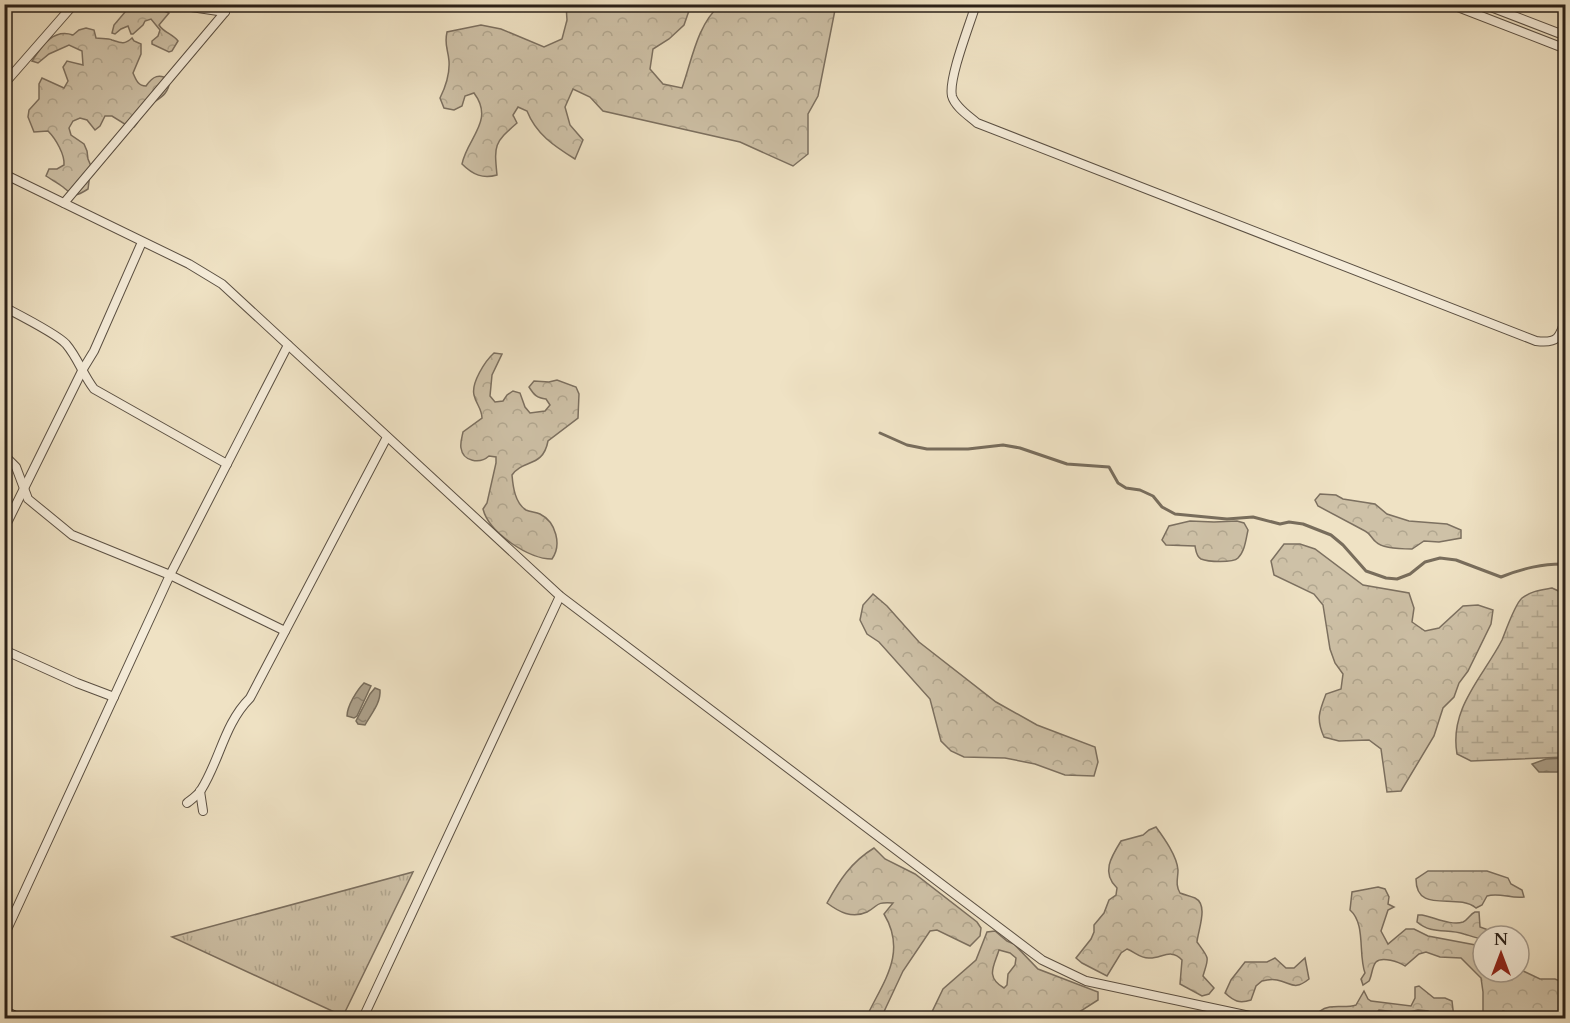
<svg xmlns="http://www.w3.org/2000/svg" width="1570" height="1023" font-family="Cardo,serif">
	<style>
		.grass { fill: url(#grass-tufts); stroke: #7c7060; stroke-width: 1.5 }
		.forest { fill: url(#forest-crowns); stroke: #7c7060; stroke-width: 1.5; fill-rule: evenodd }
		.wetland { fill: url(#wetland-marsh); stroke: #7c7060; stroke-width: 1.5 }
		.water { fill: url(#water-ripples); stroke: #786d5c; stroke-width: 1.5 }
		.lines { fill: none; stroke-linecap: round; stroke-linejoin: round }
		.stream { stroke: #786d5c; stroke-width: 3 }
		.street-casing { stroke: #5b5043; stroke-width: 10 }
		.highway-casing { stroke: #2a2018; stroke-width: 16 }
		.street { stroke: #f5ecd9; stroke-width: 8 }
		.highway { stroke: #efe2c4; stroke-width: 14 }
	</style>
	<defs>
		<pattern id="grass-tufts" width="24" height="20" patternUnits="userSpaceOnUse" patternTransform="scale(1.5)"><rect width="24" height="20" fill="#cec1a7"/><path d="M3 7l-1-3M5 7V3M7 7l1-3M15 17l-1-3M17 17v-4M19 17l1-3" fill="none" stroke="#b1a68f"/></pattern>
		<pattern id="forest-crowns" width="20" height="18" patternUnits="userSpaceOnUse" patternTransform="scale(1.5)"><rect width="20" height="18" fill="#cec1a7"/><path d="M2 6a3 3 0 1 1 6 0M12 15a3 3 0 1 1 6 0" fill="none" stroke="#b1a68f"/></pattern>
		<pattern id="wetland-marsh" width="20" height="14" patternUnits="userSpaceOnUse" patternTransform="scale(1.5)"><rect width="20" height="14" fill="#cec1a7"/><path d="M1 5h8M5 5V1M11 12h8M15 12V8" fill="none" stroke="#b1a68f"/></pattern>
		<pattern id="water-ripples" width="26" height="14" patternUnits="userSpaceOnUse" patternTransform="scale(1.5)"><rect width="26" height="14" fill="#aca08a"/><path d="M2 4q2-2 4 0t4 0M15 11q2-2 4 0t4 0" fill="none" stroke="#8c8270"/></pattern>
	</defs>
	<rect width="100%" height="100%" fill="#efe2c4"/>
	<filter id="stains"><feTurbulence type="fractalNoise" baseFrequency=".00333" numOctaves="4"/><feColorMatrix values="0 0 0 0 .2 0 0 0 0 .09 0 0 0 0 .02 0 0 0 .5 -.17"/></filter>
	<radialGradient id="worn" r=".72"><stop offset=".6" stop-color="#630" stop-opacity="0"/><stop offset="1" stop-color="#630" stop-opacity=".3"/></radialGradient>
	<path class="grass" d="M413 872 343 1016 172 937Z"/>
	<g class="forest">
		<path d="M131 5 154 7 169 13 159 25C164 33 173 34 178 41L172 51 169 52 152 44V41L158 36 160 30 151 19 145 21 143 25 133 34H131L128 26 121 29 115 34 112 33 114 25Z"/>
		<path d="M566 5H691L684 25 669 39 653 49 650 69 663 84 682 88C692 60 697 25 720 5H836L818 96 808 114V154L793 166 740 142 603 111 590 97 573 89 565 107 570 125 583 140 575 159C554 146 536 134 527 111L518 107 513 115 517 123C494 143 494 145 497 175 483 179 473 175 462 164 467 138 495 121 474 93L465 96 462 106 454 110 444 108 440 98C446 86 450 75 449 61 448 49 444 45 447 32L481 25 501 29 544 47 562 39 567 20Z"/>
		<path d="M86 28 94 30 96 38C101 39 108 38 112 40 121 43 124 45 132 38L134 41 141 44V54L133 73C136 80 138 86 146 86 153 76 159 73 170 80 168 99 155 98 145 110 141 115 139 122 134 127L131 128 112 116H105L100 126 95 130 87 120 80 118 73 121 69 128 71 135 84 144 87 151 88 159 91 166 88 189C74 198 74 196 63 187 58 183 52 180 46 176L49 169H57L64 165C65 155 56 139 48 131L34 132 28 117 29 110 39 99V84L42 78 64 88 68 81 63 67 67 61 83 65 82 51 69 45 49 54 38 63 32 61C42 46 53 28 73 35L79 30Z"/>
		<path d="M494 353 502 354 492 375 490 396 495 402 503 401 507 395 513 391 520 393 525 407 530 413 545 411 550 405 546 399C537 398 534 395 529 387L534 381 549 382 557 380 576 387 579 394 578 418 548 441C543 468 523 459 512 475 513 487 515 503 526 510 530 512 536 512 540 514 556 522 562 545 552 559 529 559 489 533 483 509L487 503 496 463V457L489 456C480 464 463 462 461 448 460 443 462 437 463 432L482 418C482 409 476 404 474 395 471 383 485 361 494 353Z"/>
		<path d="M1320 494 1336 495 1343 499 1375 504 1387 514 1409 521 1447 524 1461 530V538L1439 542 1424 541 1412 549C1403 549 1383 549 1376 542 1371 538 1371 534 1365 531L1318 506 1315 500Z"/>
		<path d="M1190 521 1214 522 1237 521 1244 523 1248 530C1246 539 1245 551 1238 558 1233 563 1208 562 1201 559 1196 556 1196 551 1195 546L1166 545 1162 540 1169 526Z"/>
		<path d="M1284 544H1300L1315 549 1363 585 1409 593 1414 608 1412 622 1425 631 1439 628 1463 606 1478 605 1493 610 1491 624 1468 671 1459 683 1454 697 1443 708 1434 736 1401 791 1387 792 1381 749 1369 740 1339 741 1324 737C1316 719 1319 712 1326 694L1341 689 1343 674 1335 663 1330 649 1323 605 1314 594 1274 575 1271 561Z"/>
		<path d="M873 594 887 606 919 642 996 702 1037 725 1095 747 1098 762 1094 776 1065 775 1035 764 1005 758 964 757 951 751 941 741 930 699 879 642 867 634 860 620 863 605Z"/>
		<path d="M1156 827C1164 838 1177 856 1178 870 1178 879 1175 884 1180 893 1185 895 1190 896 1195 898 1209 905 1198 930 1197 942 1210 960 1209 956 1203 976L1214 988 1209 994 1202 996 1180 984 1182 960C1171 948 1162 958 1150 958 1141 959 1135 952 1127 949L1121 953 1107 976 1082 963 1076 958 1091 939 1094 932V925L1104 913 1109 900 1116 895 1117 888C1101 873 1111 857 1121 841L1143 835 1149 830Z"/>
		<path d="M874 848 885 859 915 874 977 922 981 928 980 936 970 946 937 930 930 931 903 971 881 1018H866C882 983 908 954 884 914L893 903C874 902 880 905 867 912 852 919 839 912 827 903 839 881 851 862 874 848Z"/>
		<path d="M1428 871H1487L1508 878 1511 884 1522 890 1524 897C1511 899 1499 892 1487 896L1482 905 1476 908C1457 892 1416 915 1416 879Z"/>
		<path d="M1378 887 1385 889 1389 897 1388 904 1394 907 1388 910 1381 931 1388 944 1406 929H1414L1428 936 1481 946 1483 947V972H1519V969L1540 979H1555L1565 983V1018H1513L1514 1014 1503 1011 1497 1018H1483V992L1481 978 1461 958 1440 957 1426 952 1419 954 1405 966C1399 962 1382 956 1376 962 1372 966 1372 976 1369 981L1363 985 1361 979 1365 973C1358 954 1366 924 1350 910L1352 892Z"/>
		<path d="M1475 912H1479L1480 927 1494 932 1495 936H1483V939C1476 938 1471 936 1464 934 1448 928 1432 935 1417 922L1418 915H1422C1434 917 1451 926 1463 922 1468 920 1470 914 1475 912Z"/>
		<path d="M995 931 1007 941 1014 944 1038 969 1098 992V1000L1079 1012 1075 1018H929L943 989 976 960 987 932ZM999 950 1010 953 1016 958 1015 965 1008 974 1007 985 1004 988C985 977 994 966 999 950Z"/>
		<path d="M1275 958 1286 968H1294L1305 958 1309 979C1294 991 1292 983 1277 980 1272 979 1266 980 1262 981L1256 986 1251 1000C1239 1004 1234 1001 1225 993L1231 980 1245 962H1267Z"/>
		<path d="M1419 986 1434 998H1445L1452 1001 1454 1018H1436L1429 1014 1428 1011 1418 1010 1404 1013 1379 1010 1372 1018H1319L1320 1011C1330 1003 1344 1009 1356 1005L1364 991 1368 999 1371 1001 1411 1006 1415 998V987Z"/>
	</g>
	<path class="wetland" d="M1552 588 1565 594V757L1471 761 1457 754C1449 708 1483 677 1502 640 1506 630 1515 604 1522 598 1531 591 1541 590 1552 588Z"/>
	<g class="water">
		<path d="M364 683 371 686 357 716 354 718 347 716C347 706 357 690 364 683Z"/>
		<path d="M375 688 380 690C381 703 371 714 365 725L358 724 356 721 370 694Z"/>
		<path d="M1565 758V772H1539L1532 764 1546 759Z"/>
	</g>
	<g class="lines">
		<path class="stream" d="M880 433 907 445 927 449H968L1003 445 1020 448 1067 464 1109 467 1118 483 1126 488 1140 490 1153 496 1162 507 1175 514 1227 519 1253 517 1280 524 1289 522 1303 524 1331 535 1343 545 1366 571 1386 578 1397 579 1410 574 1425 562 1440 558 1456 560 1501 577C1520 569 1545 563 1566 564"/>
		<g class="street-casing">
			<g id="street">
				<path d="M171 4 225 12"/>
				<path d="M976 4C970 24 948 79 952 96 955 107 969 116 977 123L1536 341C1558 344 1560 337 1566 318"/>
				<path d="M1450 4 1566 49"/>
				<path d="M1483 4 1566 36"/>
				<path d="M4 84 74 4"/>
				<path d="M4 174 189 264 222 284 560 596 1042 960 1086 981 1259 1018"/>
				<path d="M64 203 225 12"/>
				<path d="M4 307C19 315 57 334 66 344 78 358 83 375 94 389L227 464"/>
				<path d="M4 455 16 467 28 499 72 535 170 575 285 631"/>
				<path d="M4 529 83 369 94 351 142 242"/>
				<path d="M4 650 77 683 114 697"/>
				<path d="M200 791 203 811"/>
				<path d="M187 803C192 799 198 795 201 790 220 760 224 724 250 698L387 437"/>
				<path d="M4 936 170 575 288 345"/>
				<path d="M363 1018 560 596"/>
			</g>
		</g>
		<g class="highway-casing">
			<path id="highway" d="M4 1014 13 1018"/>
		</g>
		<use href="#street" class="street"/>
		<use href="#highway" class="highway"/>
	</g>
	<rect width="1570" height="1023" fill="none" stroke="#efe2c4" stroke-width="24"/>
	<rect x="6" y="6" width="1558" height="1011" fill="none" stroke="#2a2018" stroke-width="3"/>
	<rect x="12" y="12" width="1546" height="999" fill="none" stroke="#2a2018" stroke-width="1.5"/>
	<g transform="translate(1501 954)"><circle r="28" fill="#f5ecd9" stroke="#a49a8c" stroke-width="1.5"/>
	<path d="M0-4.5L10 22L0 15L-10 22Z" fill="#8f2418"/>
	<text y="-9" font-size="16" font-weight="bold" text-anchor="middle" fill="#2a2018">N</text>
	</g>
	<rect width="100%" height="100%" filter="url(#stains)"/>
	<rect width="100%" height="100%" fill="url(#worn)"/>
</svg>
